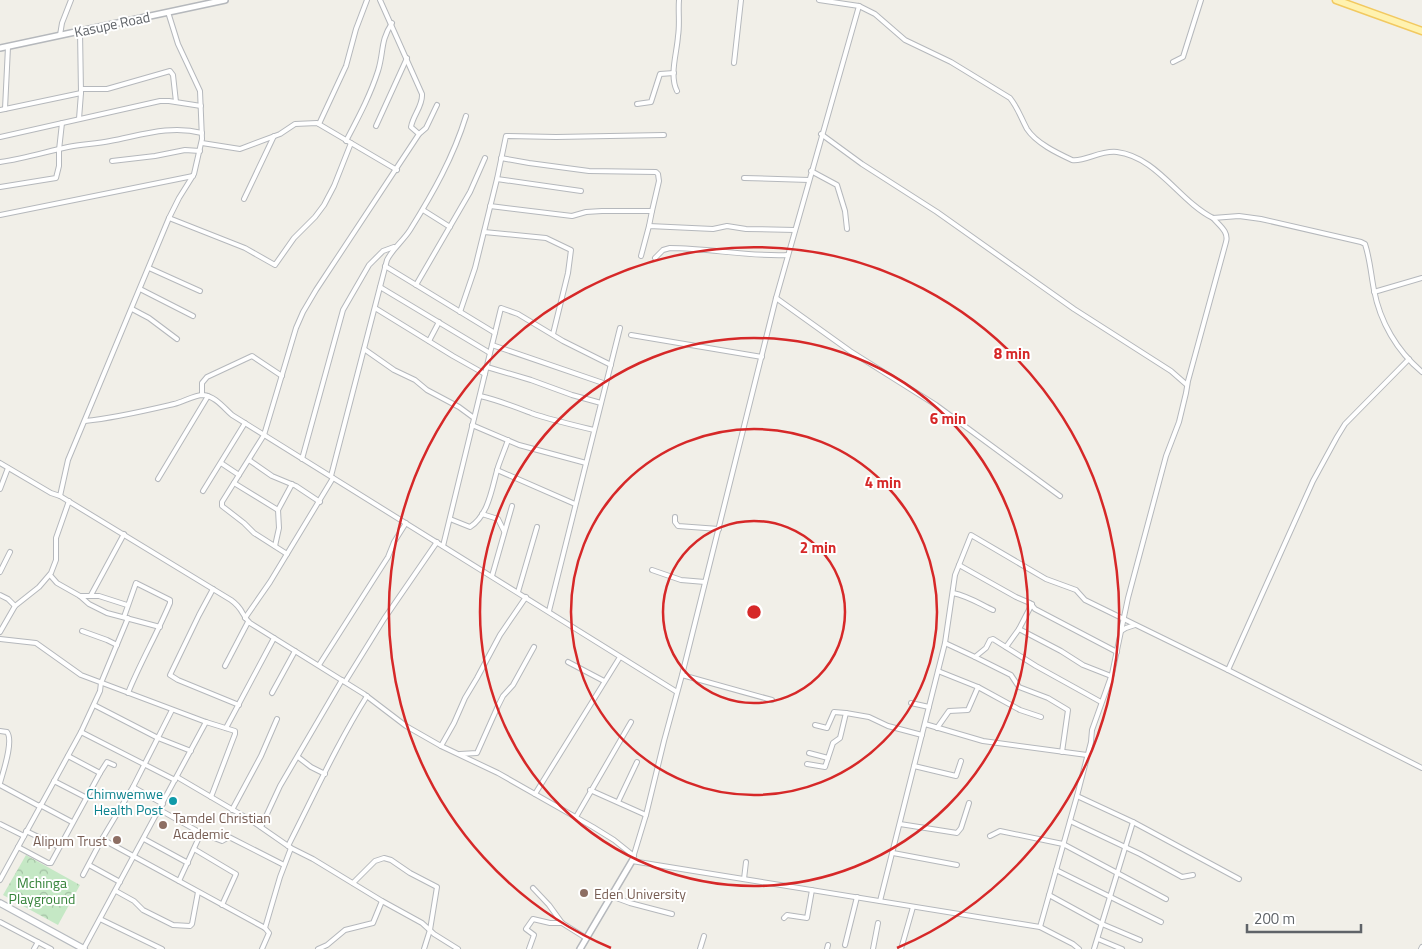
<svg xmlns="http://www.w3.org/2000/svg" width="1422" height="949" font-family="'Titillium Web',sans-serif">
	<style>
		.park { fill: url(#park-crowns) }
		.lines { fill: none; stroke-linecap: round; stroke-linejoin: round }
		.minor-casing { stroke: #b5b8bc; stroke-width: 6 }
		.tertiary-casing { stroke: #b5b8bc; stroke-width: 8 }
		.secondary-casing { stroke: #b6babf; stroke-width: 8 }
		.primary-casing { stroke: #f2c960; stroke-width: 9 }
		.minor { stroke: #fff; stroke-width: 4 }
		.tertiary { stroke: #fff; stroke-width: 5 }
		.secondary { stroke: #fff; stroke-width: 5.5 }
		.primary { stroke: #fff2af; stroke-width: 6 }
		.ring { fill: none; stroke: #d62828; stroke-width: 2.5 }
		.culture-dot { fill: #0f9aa8; stroke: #fff; stroke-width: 2 }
		.education-dot { fill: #8d6e63; stroke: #fff; stroke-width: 2 }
		.labels { text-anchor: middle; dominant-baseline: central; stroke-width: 4; stroke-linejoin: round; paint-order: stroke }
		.street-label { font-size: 14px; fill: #5f6368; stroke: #fff }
		.culture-label { font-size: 14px; fill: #0d838f; stroke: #fff; text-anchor: end }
		.education-label { font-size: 14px; fill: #785e54; stroke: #fff; text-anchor: start }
		.park-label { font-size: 14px; fill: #348238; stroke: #fff }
		.centre { fill: #d62828; stroke: #fff; stroke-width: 2.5 }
		.ring-label { font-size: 15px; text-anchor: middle; font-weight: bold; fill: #d62828; stroke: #fff; stroke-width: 4; stroke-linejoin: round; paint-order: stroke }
	</style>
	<defs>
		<pattern id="park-crowns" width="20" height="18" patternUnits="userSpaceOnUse" patternTransform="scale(1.25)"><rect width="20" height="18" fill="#c5e8c5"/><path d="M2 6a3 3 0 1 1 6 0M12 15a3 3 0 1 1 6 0" fill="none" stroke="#a3c0a4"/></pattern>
	</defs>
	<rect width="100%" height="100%" fill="#f1efe8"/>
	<path class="park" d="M26 855 80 885 58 925 3 895Z"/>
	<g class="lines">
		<g class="minor-casing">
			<g id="minor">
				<path d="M380 0 422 94C423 106 413 115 411 127L419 134"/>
				<path d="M819 0 859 6 776 298 682 675 664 741 646 815 632 861 1040 927 1073 944 1079 949"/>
				<path d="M859 6 875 14 905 40 951 62 1010 98C1018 108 1021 118 1027 129 1036 143 1057 153 1072 160 1085 162 1100 150 1117 152 1157 157 1179 201 1213 218L1239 216 1261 219 1361 242 1365 244C1370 259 1371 275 1374 290 1380 322 1397 351 1422 372"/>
				<path d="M60 35 62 23 71 0"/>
				<path d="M1173 62 1183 57 1201 0"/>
				<path d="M734 63 741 0"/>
				<path d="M81 89H107L170 71 173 75 176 102"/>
				<path d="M677 91C669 75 677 53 678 36 680 24 678 12 679 0"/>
				<path d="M637 104 651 102 660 74 674 73"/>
				<path d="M5 109 8 47"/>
				<path d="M0 110 81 93"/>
				<path d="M79 119 81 93 80 31"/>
				<path d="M319 124 346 66 356 29 367 0"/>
				<path d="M376 126 407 58"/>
				<path d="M821 134 862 164 937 212 1074 309 1171 371 1187 385"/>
				<path d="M0 137 160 101H169L201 106"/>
				<path d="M346 141C358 118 370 96 378 71 384 52 380 41 392 23"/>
				<path d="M202 143 240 149 280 134 295 124 317 123 397 170"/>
				<path d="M501 158 529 163 589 171 656 172 658 174 659 181 652 211"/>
				<path d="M112 161 155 156 185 150 200 151"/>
				<path d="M0 162C23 159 45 152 68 147 82 144 96 144 110 141 142 135 170 125 202 133"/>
				<path d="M811 171 837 185 845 211 847 229"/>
				<path d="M744 178 809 180"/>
				<path d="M497 179 581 191"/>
				<path d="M0 187 56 178 59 166V150L62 123"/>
				<path d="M244 199 274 136"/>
				<path d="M490 206 572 216 586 212 602 211H652L649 226"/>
				<path d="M423 210 450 227"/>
				<path d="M0 215 193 176"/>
				<path d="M169 218 245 248 275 265 294 238 315 217 324 205 334 186 351 143"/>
				<path d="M484 232 546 238 571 250 568 273 553 334"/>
				<path d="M641 256 649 226 713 229 727 226 746 229 795 230"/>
				<path d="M655 258 663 250 670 248C709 248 749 257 788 255"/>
				<path d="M385 266 495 333"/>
				<path d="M149 268 200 291"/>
				<path d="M416 285 470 192 485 158"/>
				<path d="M380 287 490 353"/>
				<path d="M140 289 193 316"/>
				<path d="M1374 292 1422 278"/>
				<path d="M776 298 850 351 936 405 1060 496"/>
				<path d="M375 308 453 356 485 374"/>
				<path d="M132 309 149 318 177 339"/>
				<path d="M460 312 475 268 497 179 506 136 556 137 664 135"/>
				<path d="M631 335 762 357"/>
				<path d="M429 341 439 322"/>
				<path d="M492 345 606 384"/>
				<path d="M364 349 394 370 415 380 427 390 459 407 474 418"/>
				<path d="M487 367 531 380 572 395 601 403"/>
				<path d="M202 395V383L207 377 252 356 282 376"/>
				<path d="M480 396C498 400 513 406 531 413 551 420 573 425 594 430"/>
				<path d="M85 421C115 418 144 411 174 404 183 402 194 395 203 395 215 396 224 408 232 415L677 692"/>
				<path d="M472 425 519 445 586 463"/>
				<path d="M302 459 343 310 369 265 383 251 394 247"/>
				<path d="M249 460 272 476 296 486 320 502"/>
				<path d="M0 463 51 493 60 496 231 600C244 609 241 615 250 623L364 694 406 726 441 746 498 773 593 827 614 840 634 856"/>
				<path d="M221 463 239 475"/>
				<path d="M497 470 575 504"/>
				<path d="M331 476 387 260C393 248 403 241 410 230 433 193 453 158 466 116"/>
				<path d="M158 479 208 396"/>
				<path d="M234 483 278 510"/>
				<path d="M0 489 8 468"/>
				<path d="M203 491 245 423"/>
				<path d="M60 496 68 460 169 218 179 198 194 174 202 139 200 91 178 44 168 12"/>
				<path d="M482 514 498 519 504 531"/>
				<path d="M675 517V522L678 526 719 529"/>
				<path d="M450 519 470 527C489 515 492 487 498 467 501 458 505 449 508 440"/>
				<path d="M275 546 279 528 278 510 292 484"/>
				<path d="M443 546 501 308 518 314 563 341 611 365"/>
				<path d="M287 554 254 533 244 523 222 506V502L264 435 296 328 303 312 316 290 419 134 426 128 437 105"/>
				<path d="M959 565 1016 597 1030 603 1035 609 1117 652"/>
				<path d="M652 570 681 580 705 582"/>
				<path d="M0 572 10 552"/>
				<path d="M50 575 57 583 80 596 89 604 107 613 160 627"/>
				<path d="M492 576 512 506"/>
				<path d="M213 589 199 615 170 675 178 680 239 705"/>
				<path d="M518 592 537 527"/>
				<path d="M953 593C968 596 980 604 993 610"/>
				<path d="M0 595 8 599 15 606"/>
				<path d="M91 595 124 534"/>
				<path d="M80 596H99L127 605"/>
				<path d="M549 611 620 328"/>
				<path d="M124 617 136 583 170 600V603C157 634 140 663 128 693"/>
				<path d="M245 618 270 582 333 478"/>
				<path d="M1019 629 1061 651 1083 665 1111 676"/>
				<path d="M82 631 107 640 117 645"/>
				<path d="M1121 631 1126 628 1135 625"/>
				<path d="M0 632 15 606 39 587 51 573 56 560V538L69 501"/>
				<path d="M0 639 36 643 81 675 206 722 235 731V734L211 797"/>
				<path d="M945 643 975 657 986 648 990 640 993 639 1036 666 1101 702"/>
				<path d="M1006 647 1019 629 1032 604"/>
				<path d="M975 657 1011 675 1019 687 1048 698 1068 710 1062 752"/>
				<path d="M568 662 604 681"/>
				<path d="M319 665 388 557 394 542 406 523"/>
				<path d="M225 666 248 622"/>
				<path d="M1228 670 1313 481 1337 437 1345 424 1409 359"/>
				<path d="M938 671 978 687 1020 710 1041 717"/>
				<path d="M682 675 772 700"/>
				<path d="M345 682 384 619 437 542"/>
				<path d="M272 693 295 651"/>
				<path d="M911 703 929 707"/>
				<path d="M94 705 158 738 191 751"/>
				<path d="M925 724 983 741 1087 755"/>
				<path d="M815 725 827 728 834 712 846 713"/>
				<path d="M226 728 274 638"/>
				<path d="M937 728 949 711 968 710 978 687"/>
				<path d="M0 731 7 732C14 741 3 772 0 783"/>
				<path d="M81 732 175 780"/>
				<path d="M441 746 454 723 465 698 477 678 500 635 526 597"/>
				<path d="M809 753 828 758"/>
				<path d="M460 754 477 753 498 706 503 696 513 685 534 647"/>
				<path d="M68 756 100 773"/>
				<path d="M298 757 311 767 325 774"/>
				<path d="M807 764 825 767 833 743 840 738 846 713 869 717 888 726 922 735"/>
				<path d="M914 766 956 776 961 761"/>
				<path d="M177 777 252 821 291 848 313 859 382 901 422 923 434 934 458 949"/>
				<path d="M54 781 87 798"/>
				<path d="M0 785 39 806"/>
				<path d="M133 787 172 710"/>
				<path d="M590 790 646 815"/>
				<path d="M535 794 620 657"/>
				<path d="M1077 796 1133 822 1239 879"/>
				<path d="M618 802 637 762"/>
				<path d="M40 805 72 822"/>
				<path d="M160 810 201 833 222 841 229 837 284 865"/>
				<path d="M232 810 261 756 277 719"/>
				<path d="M576 817 631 722"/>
				<path d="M1070 821 1140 854 1182 877 1193 875"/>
				<path d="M0 824 24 836"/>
				<path d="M900 824 957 833 961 828 969 803"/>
				<path d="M261 827 280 786 342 680"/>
				<path d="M26 831 59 847"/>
				<path d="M990 836 1000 831 1063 844 1166 899"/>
				<path d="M102 839 265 928 269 933 262 949"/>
				<path d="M144 839 188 863"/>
				<path d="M288 846C314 795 337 744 367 696"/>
				<path d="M18 847 48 863H51L100 773 107 762 114 765"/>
				<path d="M194 849 236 874 222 905"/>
				<path d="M893 853 957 865"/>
				<path d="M89 865 120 882"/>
				<path d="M1056 870 1161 922"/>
				<path d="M83 875 102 839 133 787 163 804"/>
				<path d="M744 879 746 862"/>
				<path d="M0 880 81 732 100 691 101 683 128 618"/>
				<path d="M179 881 201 833"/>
				<path d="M353 883 375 861 384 858 391 860 410 873 437 887 430 930 424 949"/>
				<path d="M533 888 549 905 562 923 586 938"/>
				<path d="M116 891 134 901 143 910 173 925 190 926 192 924 198 892"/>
				<path d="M1049 895 1102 924 1140 940"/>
				<path d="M611 896 630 903 672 914"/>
				<path d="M880 901 945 643 955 575 971 535 1046 579 1076 590 1085 600 1228 670 1422 768"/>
				<path d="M784 918 787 915 807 918 812 890"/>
				<path d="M100 919 162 949"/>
				<path d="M0 922 51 949"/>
				<path d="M1040 927 1077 796 1091 742 1092 730 1112 674 1128 598 1166 456 1179 422 1186 393 1188 381 1226 242C1229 232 1220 226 1213 218"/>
				<path d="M265 928 280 877 291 848"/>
				<path d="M1098 939 1122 949"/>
				<path d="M845 945 857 897"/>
				<path d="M84 948 206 722"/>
				<path d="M34 949 38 942"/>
				<path d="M318 949 327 945 345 930 373 923 382 901"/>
				<path d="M529 949 534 935 526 929 533 919 550 923H562"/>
				<path d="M700 949 704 936"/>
				<path d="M827 949 828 945"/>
				<path d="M873 949 878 923"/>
				<path d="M901 949 913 907"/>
				<path d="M1094 949 1133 822"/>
				<path d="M1421 949 1422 947"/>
			</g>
		</g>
		<g class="tertiary-casing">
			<g id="tertiary">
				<path d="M0 48 225 0"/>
				<path d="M580 949 632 861"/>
			</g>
		</g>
		<g class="secondary-casing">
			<path id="secondary" d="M0 903 84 949"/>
		</g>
		<g class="primary-casing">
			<path id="primary" d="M1336 0 1422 31"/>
		</g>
		<use href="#minor" class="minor"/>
		<use href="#tertiary" class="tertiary"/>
		<use href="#secondary" class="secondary"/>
		<use href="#primary" class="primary"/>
	</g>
	<g class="ring">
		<circle cx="754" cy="612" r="91"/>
		<circle cx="754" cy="612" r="183"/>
		<circle cx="754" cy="612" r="274"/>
		<path d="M611 948A365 365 0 1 1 897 948"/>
	</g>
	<circle class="culture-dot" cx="173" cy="801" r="5"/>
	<g class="education-dot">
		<circle cx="163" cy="825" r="5"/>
		<circle cx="117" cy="840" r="5"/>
		<circle cx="584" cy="893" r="5"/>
	</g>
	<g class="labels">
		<g class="street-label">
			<text transform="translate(112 24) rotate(-12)">Kasupe Road</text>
		</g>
		<g class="culture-label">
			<text x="163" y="793">Chimwemwe<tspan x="163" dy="16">Health Post</tspan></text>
		</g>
		<g class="education-label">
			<text x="173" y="817">Tamdel Christian<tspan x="173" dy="16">Academic</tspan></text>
			<text x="107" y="840" text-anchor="end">Alipum Trust</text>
			<text x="594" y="893">Eden University</text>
		</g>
		<g class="park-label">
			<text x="42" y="882">Mchinga<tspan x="42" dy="16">Playground</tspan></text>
		</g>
	</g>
	<circle cx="754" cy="612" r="8" class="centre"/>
	<g class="ring-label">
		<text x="1012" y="359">8 min</text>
		<text x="948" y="424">6 min</text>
		<text x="883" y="488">4 min</text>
		<text x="818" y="553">2 min</text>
	</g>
	<path d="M1247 924v8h114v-8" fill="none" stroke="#5f6368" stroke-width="2.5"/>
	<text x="1254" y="924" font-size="15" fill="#5f6368" stroke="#ffffff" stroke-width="4" paint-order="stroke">200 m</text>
</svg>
